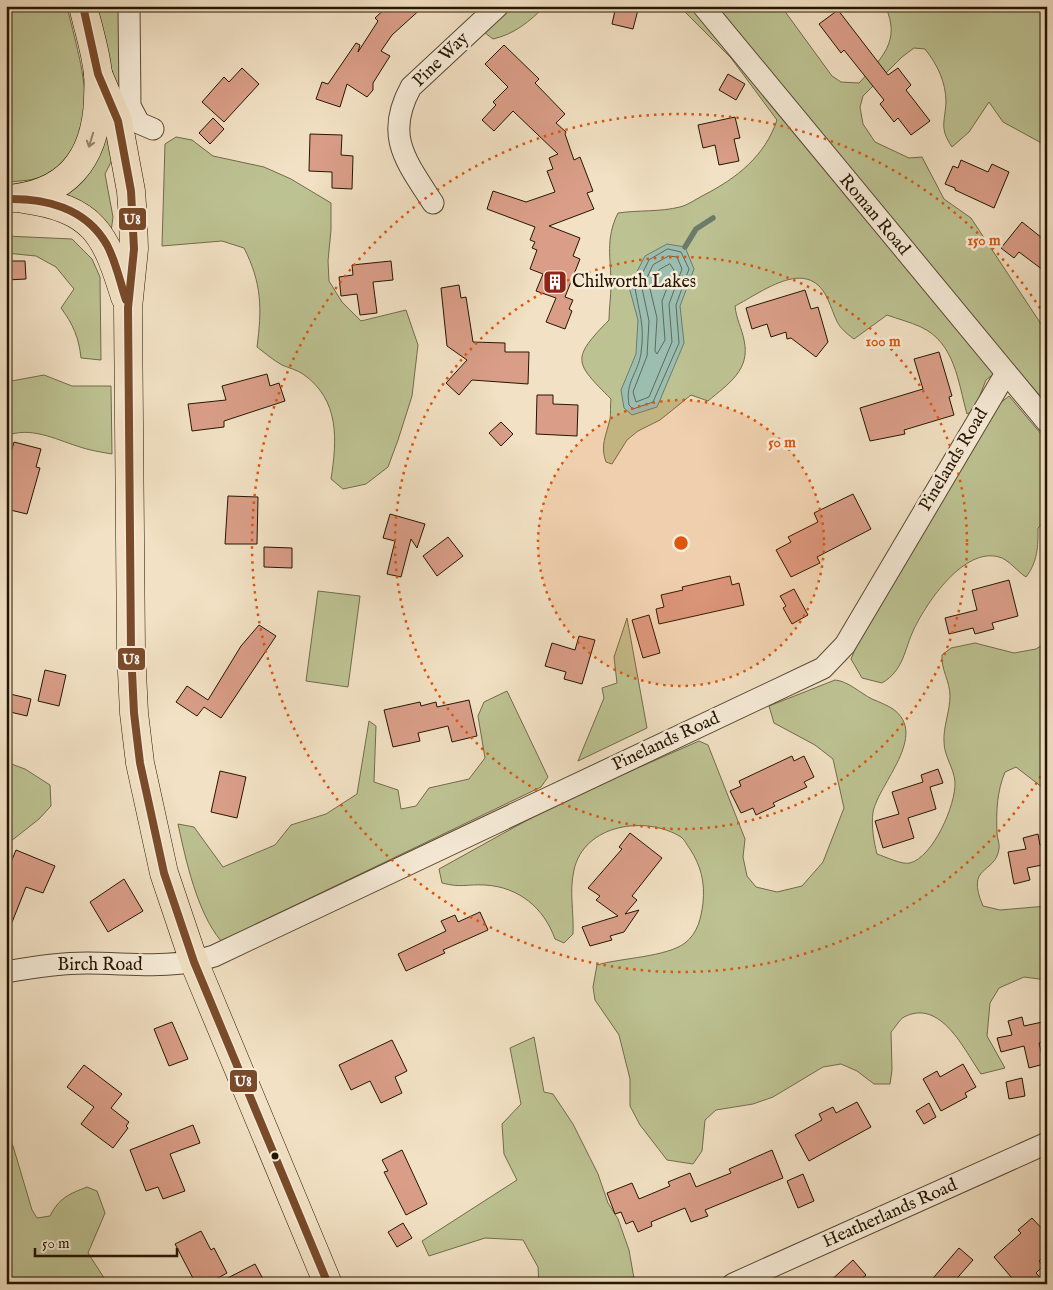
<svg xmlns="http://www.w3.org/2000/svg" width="1053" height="1290" font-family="'IM FELL English',serif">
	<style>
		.green { fill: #bdc292; stroke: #716c4a }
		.water { fill: #9bbeb1; stroke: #6c7b6b }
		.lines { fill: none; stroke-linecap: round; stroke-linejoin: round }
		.shore { stroke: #606a59; stroke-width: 1 }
		.stream { stroke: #6c7b6b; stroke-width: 5.5 }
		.building { fill: #da9e88; stroke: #251601 }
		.minor-casing { stroke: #584932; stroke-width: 23 }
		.primary-casing { stroke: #251601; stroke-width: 29 }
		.minor { stroke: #f7ecd9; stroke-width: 21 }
		.primary { stroke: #f2e1c4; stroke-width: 28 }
		.bus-1-casing { stroke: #f7ecd9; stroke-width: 11 }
		.bus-1 { stroke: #7a4b2a; stroke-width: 8 }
		.oneway { stroke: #96866c }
		.ring { fill: none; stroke: #de560b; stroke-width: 2.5; stroke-dasharray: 2.5 5 }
		.bus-dot { fill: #251601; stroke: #f7ecd9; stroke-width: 2 }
		.labels { text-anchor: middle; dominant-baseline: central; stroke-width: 5; stroke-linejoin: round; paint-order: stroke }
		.street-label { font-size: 18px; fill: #251601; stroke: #f7ecd9 }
		.poi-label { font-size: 18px; fill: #251601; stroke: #f7ecd9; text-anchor: start }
		.centre { fill: #de560b; stroke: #f7ecd9; stroke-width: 2.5 }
		.ring-label { font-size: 15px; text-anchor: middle; font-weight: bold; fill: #de560b; stroke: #f7ecd9; stroke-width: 5; stroke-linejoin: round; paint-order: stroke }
		.line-badge { stroke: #f7ecd9; stroke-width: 2 }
		.badge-label { font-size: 14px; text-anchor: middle; font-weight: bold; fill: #fff }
	</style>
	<rect width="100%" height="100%" fill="#f2e1c4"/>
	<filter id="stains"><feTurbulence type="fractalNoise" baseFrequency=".004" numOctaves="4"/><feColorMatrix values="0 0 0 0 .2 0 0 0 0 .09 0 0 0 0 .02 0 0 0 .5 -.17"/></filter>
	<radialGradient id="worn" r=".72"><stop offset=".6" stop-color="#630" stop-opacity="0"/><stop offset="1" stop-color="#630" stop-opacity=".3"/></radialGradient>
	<g class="green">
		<path d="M6 6H67C77 52 103 122 66 162 63 165 59 170 55 172 40 180 23 181 6 182Z"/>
		<path d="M95 6H121L135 126 134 133 116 87Z"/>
		<path d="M505 6H545C530 21 515 34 493 39L484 32Z"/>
		<path d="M679 6H781L832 76 841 82 859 83C881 59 902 41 885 6H1047V146L1003 122 989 102 969 132 952 147C939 128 945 122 946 102 946 82 937 64 925 49L914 48 902 57 863 96 860 107 863 124 875 142 909 158 922 157 944 199 971 218 1047 333V404L1010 361 986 380 974 410 967 414C958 382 955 343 921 327 910 322 898 319 887 315L854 339C836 326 837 321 829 302 810 254 764 291 735 306 736 318 742 329 744 340 751 370 728 384 708 401L691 395 660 420 638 431 627 440 612 464 606 462C600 446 606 436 610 419 611 413 610 406 611 399 574 362 571 359 609 320 609 308 611 297 611 285 611 258 605 239 618 213 639 210 660 212 680 207 688 205 696 199 704 195 737 178 765 156 777 120L731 58Z"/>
		<path d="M106 126 113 158 105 174 113 217 111 232 65 195Z"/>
		<path d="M176 137 192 140 213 156 264 167 291 179 331 203V230L328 261 329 281 342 302 361 321 406 310 418 345 412 396 398 440 388 467 366 484 343 489 331 479C337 440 340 400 303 374 297 370 289 368 282 365 273 360 265 353 257 347 262 309 262 283 244 248L222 241 162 246 165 144Z"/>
		<path d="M6 236 72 239 92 259 100 277 101 360 81 358C79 338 73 324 61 308L74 289 56 267 36 256 6 253Z"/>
		<path d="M44 375 72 386H111L112 454C100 452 88 450 77 446 55 439 30 426 6 436V382Z"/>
		<path d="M1009 396 1047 441V520L1038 528C1038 547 1038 561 1026 577 1018 572 1008 559 999 557 964 547 927 602 914 629 904 650 904 670 882 683L862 678 851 659 856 647 933 517 994 408Z"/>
		<path d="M318 591 360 596 348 687 306 681Z"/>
		<path d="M627 618 647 728 578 761 604 698 602 688 617 683 614 657Z"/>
		<path d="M1047 642V791L1016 767 1005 772C997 791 996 812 997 833 997 838 1000 844 999 849 995 875 965 864 983 906L1000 910 1047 906V980L1024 977 999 988 990 1003 987 1036 1005 1068 981 1074C964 1050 941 998 904 1017 899 1020 895 1028 891 1032L892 1070 890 1084H874L857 1071 841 1064 823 1067 773 1097 753 1104 716 1110 705 1120 702 1151 693 1164 667 1160 640 1125 630 1106V1079L619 1035 595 1000 593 987 597 965C620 958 667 957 685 943 698 933 701 918 703 903 705 882 701 866 690 849 687 845 684 839 681 837 646 815 584 824 574 870 569 891 574 912 573 934L564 943 555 939C544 908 519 887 485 885 467 884 461 888 442 883L439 869 558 803 699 741 708 745 745 839 743 857 747 876 756 887 777 892 802 886 823 862 844 808 833 759 815 745 774 723 769 706 835 680C848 681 860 693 872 699 879 702 887 705 893 709 929 735 879 783 873 812 871 826 874 842 877 854 886 857 902 865 910 863 933 857 956 805 955 782 954 768 944 756 944 742 943 727 950 711 950 696 950 681 941 670 942 655L951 648 975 643 1014 653 1036 649Z"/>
		<path d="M507 691 548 777 541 787 221 941C197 912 186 861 178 824L194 827 223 867 275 845 291 825 326 814 357 794 369 721 376 726 374 782 398 790 401 809 416 806 429 788 469 779 485 758 478 716 484 702Z"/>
		<path d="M6 762 25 769 50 785 51 806 39 819 6 845Z"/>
		<path d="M534 1037 544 1092 553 1094 573 1124 598 1174 608 1203 618 1219 629 1250 635 1284H539L538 1267 523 1240 485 1238 429 1256 422 1241 517 1180 504 1154 502 1124 521 1104 510 1048Z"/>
		<path d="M6 1132 13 1146 32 1210 37 1218 50 1216C59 1198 69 1194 87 1187L97 1191 105 1213 88 1253 108 1284H6Z"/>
	</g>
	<path class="water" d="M667 244 685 247 694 269 680 306 684 343 657 407 632 415 624 408 621 390 636 354 638 320 629 287 645 256Z"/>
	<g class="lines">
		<g class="shore">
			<path d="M668 249 681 252 689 269 676 305 679 343 653 402 633 409 629 405C625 381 638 374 641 353 645 325 639 313 635 288L649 260Z"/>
			<path d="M669 256 677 257 682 269 669 304 672 342 649 397 636 402 633 392 647 356 649 321 642 288 653 265Z"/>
			<path d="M670 264 674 270 662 301 665 340 657 354 655 351 657 318 650 289 659 270Z"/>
		</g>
		<path class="stream" d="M685 247 696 229 713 218"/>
	</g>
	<g class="building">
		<path d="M388 6H424L392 35 381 51 390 56 373 83V90L367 97 347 84 340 107 316 99 322 82 328 84 356 43 360 45 358 52 378 21 375 18Z"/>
		<path d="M616 6H639L633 29 612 24Z"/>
		<path d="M838 10 888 75 898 68 911 85 906 90 930 121 911 135 898 118 894 122 880 104 884 100 844 50 841 53 819 24Z"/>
		<path d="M504 45 539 79 535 83 565 114 556 123 566 132 565 134 574 160 580 157 593 191 587 193 594 209 549 226 580 238 573 256 580 259 565 297 573 300 569 309 572 311 565 329 546 322 556 298 536 291 543 274 530 269 537 250 532 248 535 242 530 240 535 227 487 209 493 191 526 202 555 192 547 171 553 169 549 158 558 154 513 111 494 131 482 120 496 105 493 102 508 87 485 64Z"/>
		<path d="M242 68 259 84 224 122 202 102 224 77 229 82Z"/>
		<path d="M728 74 745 84 736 100 719 90Z"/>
		<path d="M735 117 740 138 734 139 739 161 719 165 715 145 703 148 698 125Z"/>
		<path d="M213 118 224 129 210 144 199 133Z"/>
		<path d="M310 134 342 135 341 155 353 156 352 189 332 188V172L309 171Z"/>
		<path d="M961 160 988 172 992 164 1009 172 994 208 955 190V188L945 184 953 166 958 168Z"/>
		<path d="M1022 222 1047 242V273L1019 252 1014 258 1001 248Z"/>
		<path d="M6 261H25L26 279 6 280Z"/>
		<path d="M391 261 393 280 373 282 377 313 360 315 357 294 341 296 339 277 353 275 352 265Z"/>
		<path d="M459 285 461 298 466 297 473 342 505 343V352H529L528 384 472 380 459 395 446 383 467 360 447 346 441 288Z"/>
		<path d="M805 290 811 309 818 307 828 342 816 357 791 338 787 339 786 332 771 337 767 324 752 329 746 308Z"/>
		<path d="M939 352 952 396 949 397 954 415 904 430 905 434 870 441 860 408 923 389 914 359Z"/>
		<path d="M267 374 270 386 279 383 285 401 224 421V427L192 431 188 404 226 400 222 386Z"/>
		<path d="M537 395H553V404L578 405 577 436 536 434Z"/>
		<path d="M501 422 513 434 501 446 489 433Z"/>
		<path d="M14 442 41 449 36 467 40 468 27 514 6 509V470Z"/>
		<path d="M853 494 871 529 817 557 820 563 791 577 776 550 791 542 788 537 818 522 814 513Z"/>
		<path d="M228 496 258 497 257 544H225Z"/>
		<path d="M390 514 425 524 417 548 411 539 401 577 387 574 395 541 383 538Z"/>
		<path d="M448 537 463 556 437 576 423 556Z"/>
		<path d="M264 547 292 548V568L264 567Z"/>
		<path d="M730 576 732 585 739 583 744 605 659 624 656 609 664 607 661 595 683 590 682 587Z"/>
		<path d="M1009 580 1018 616 992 623 994 629 975 634 973 628 949 634 945 618 977 610 972 590Z"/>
		<path d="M794 589 808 615 792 624 783 608 786 606 780 596Z"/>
		<path d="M649 615 660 653 643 658 632 620Z"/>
		<path d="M259 625 276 636 221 718 204 707 197 716 176 702 187 686 208 700 241 646Z"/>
		<path d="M579 636 595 640 582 684 564 679 566 672 545 666 552 643 575 650Z"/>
		<path d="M45 670 66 675 59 706 38 701Z"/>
		<path d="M6 693 31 699 27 716 6 711Z"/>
		<path d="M469 700 477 736 452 742 448 726 418 733 420 741 393 747 384 710 420 702 421 706 436 702 437 707Z"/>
		<path d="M792 756 794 761 804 756 814 777 804 782 807 787 773 803 775 806 756 815 753 808 741 813 730 791 741 786 739 781Z"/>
		<path d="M938 769 943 783 930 787 936 809 908 818 914 838 883 848 875 821 899 814 892 792 923 782 921 775Z"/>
		<path d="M220 771 246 777 237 818 211 812Z"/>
		<path d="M630 833 662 858 632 896 637 900 625 914 639 910 624 932 610 936 612 940 590 946 582 927 618 916 596 900 600 896 588 888 622 849 619 847Z"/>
		<path d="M1038 834 1040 845 1047 843V864L1027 868 1030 880 1014 884 1008 852 1026 849 1023 838Z"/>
		<path d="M16 850 55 866 43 893 26 887 7 935 6 874Z"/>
		<path d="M124 879 143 911 108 932 90 902Z"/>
		<path d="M480 912 488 930 443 950 445 953 406 971 398 954 446 931 441 921 455 915 458 922Z"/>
		<path d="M1022 1017 1024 1026 1047 1021V1041L1039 1043 1044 1064 1029 1068 1024 1046 1001 1052 997 1038 1012 1035 1008 1021Z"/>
		<path d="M172 1022 188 1059 169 1066 154 1029Z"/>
		<path d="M392 1040 407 1071 395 1077 402 1093 381 1103 370 1081 351 1090 339 1065Z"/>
		<path d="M963 1064 976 1087 965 1093 967 1097 941 1111 923 1079 937 1071 940 1077Z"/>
		<path d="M84 1065 122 1094 111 1108 129 1122 126 1126 128 1128 113 1148 81 1124 94 1107 67 1087Z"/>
		<path d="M1022 1078 1025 1096 1009 1099 1006 1082Z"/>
		<path d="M857 1102 871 1127 809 1161 795 1135 822 1120 819 1114 833 1107 836 1113Z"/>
		<path d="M929 1103 936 1117 924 1124 916 1111Z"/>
		<path d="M193 1125 200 1143 170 1154 185 1191 163 1199 158 1187 146 1191 130 1150Z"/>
		<path d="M402 1150 427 1204 406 1215 384 1172 388 1171 382 1160Z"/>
		<path d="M772 1150 783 1178 705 1210 708 1216 691 1222 685 1208 651 1222 652 1226 638 1232 633 1221 626 1224 621 1212 615 1214 607 1193 632 1183 639 1199 670 1186 668 1182 690 1173 696 1187 731 1173 729 1169Z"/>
		<path d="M803 1174 814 1201 798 1208 787 1181Z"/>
		<path d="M1032 1218 1047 1234V1253L1039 1261 1043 1266 1036 1273 1046 1284H1017L994 1257 1021 1233 1018 1230Z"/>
		<path d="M403 1223 412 1238 397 1247 388 1232Z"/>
		<path d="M201 1231 211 1250 214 1248 227 1273 207 1284H196L175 1244Z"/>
		<path d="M959 1248 973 1260 952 1284H928Z"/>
		<path d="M853 1260 866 1275 856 1284H827Z"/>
		<path d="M255 1264 263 1279 254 1284H216Z"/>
	</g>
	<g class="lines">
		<g class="minor-casing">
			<g id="minor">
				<path d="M129 6 130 106 139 123 153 129"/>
				<path d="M703 6 1047 422"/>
				<path d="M433 203C406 161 384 136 411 87L498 6"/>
				<path d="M6 972C33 967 60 963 87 963 131 963 171 970 214 956L823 668 845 645 1006 373"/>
				<path d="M733 1284 1047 1143"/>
			</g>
		</g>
		<g class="primary-casing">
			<g id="primary">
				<path d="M98 74 118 121 131 191 133 219 134 249 128 308 131 651 134 713 140 763 164 873 194 962 328 1284"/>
				<path d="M6 199C66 195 95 160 98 101 98 92 99 83 98 74 96 52 88 28 83 6"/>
				<path d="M23 199C94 209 105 233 125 297"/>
			</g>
		</g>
		<use href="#minor" class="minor"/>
		<use href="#primary" class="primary"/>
		<g class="bus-1-casing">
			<g id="bus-1">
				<path d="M83 6 98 74 118 121 131 191 134 249 128 308 131 651 134 713 140 763 164 873 194 962 328 1284"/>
				<path d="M6 199C45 198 86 208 107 245 116 262 120 282 126 300"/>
			</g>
		</g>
		<use href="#bus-1" class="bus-1"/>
	</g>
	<defs><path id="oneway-shaft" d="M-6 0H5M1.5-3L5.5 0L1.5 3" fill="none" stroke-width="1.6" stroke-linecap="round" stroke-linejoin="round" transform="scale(1.25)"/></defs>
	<use class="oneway" href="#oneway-shaft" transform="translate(91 140) rotate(107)"/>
	<circle cx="681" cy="543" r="143" fill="#de560b" fill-opacity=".12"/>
	<g class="ring">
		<circle cx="681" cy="543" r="143"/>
		<circle cx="681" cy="543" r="286"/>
		<path d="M1045 770A429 429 0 1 1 1045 316"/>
	</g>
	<defs>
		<g id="building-square" transform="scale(1.25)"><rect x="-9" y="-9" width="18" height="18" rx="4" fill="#8f2418" stroke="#f7ecd9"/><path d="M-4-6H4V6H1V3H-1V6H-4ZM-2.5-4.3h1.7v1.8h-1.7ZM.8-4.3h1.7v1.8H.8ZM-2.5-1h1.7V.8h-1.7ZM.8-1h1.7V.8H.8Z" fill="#fff"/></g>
	</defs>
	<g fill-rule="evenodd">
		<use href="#building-square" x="555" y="282"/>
	</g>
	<circle class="bus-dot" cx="275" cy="1156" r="4.5"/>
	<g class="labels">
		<g class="street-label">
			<text transform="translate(441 60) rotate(-44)">Pine Way</text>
			<text transform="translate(874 215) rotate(50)">Roman Road</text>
			<text transform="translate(954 460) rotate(-59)">Pinelands Road</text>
			<text transform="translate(666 742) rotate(-25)">Pinelands Road</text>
			<text x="100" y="965">Birch Road</text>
			<text transform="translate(890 1214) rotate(-24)">Heatherlands Road</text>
		</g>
		<g class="poi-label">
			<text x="572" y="282">Chilworth Lakes</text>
		</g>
	</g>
	<circle cx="681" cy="543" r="8" class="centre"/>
	<g class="ring-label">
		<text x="984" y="245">150 m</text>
		<text x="883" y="346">100 m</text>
		<text x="782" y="447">50 m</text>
	</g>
	<g class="line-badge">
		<rect x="118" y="207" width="29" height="24" rx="5" fill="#7a4b2a"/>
		<rect x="117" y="647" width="29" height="24" rx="5" fill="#7a4b2a"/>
		<rect x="229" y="1069" width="29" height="24" rx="5" fill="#7a4b2a"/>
	</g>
	<g class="badge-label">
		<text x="132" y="224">U8</text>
		<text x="131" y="664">U8</text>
		<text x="243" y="1086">U8</text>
	</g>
	<rect width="1053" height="1290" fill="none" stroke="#f2e1c4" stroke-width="25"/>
	<rect x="8" y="8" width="1038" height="1275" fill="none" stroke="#251601" stroke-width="2.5"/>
	<rect x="12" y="12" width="1028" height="1265" fill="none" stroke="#251601"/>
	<path d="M35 1248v8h142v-8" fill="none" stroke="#251601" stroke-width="2.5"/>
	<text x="42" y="1248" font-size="15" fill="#251601" stroke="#f7ecd9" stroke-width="4" paint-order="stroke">50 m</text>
	<rect width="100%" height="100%" filter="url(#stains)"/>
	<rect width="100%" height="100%" fill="url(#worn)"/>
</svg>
